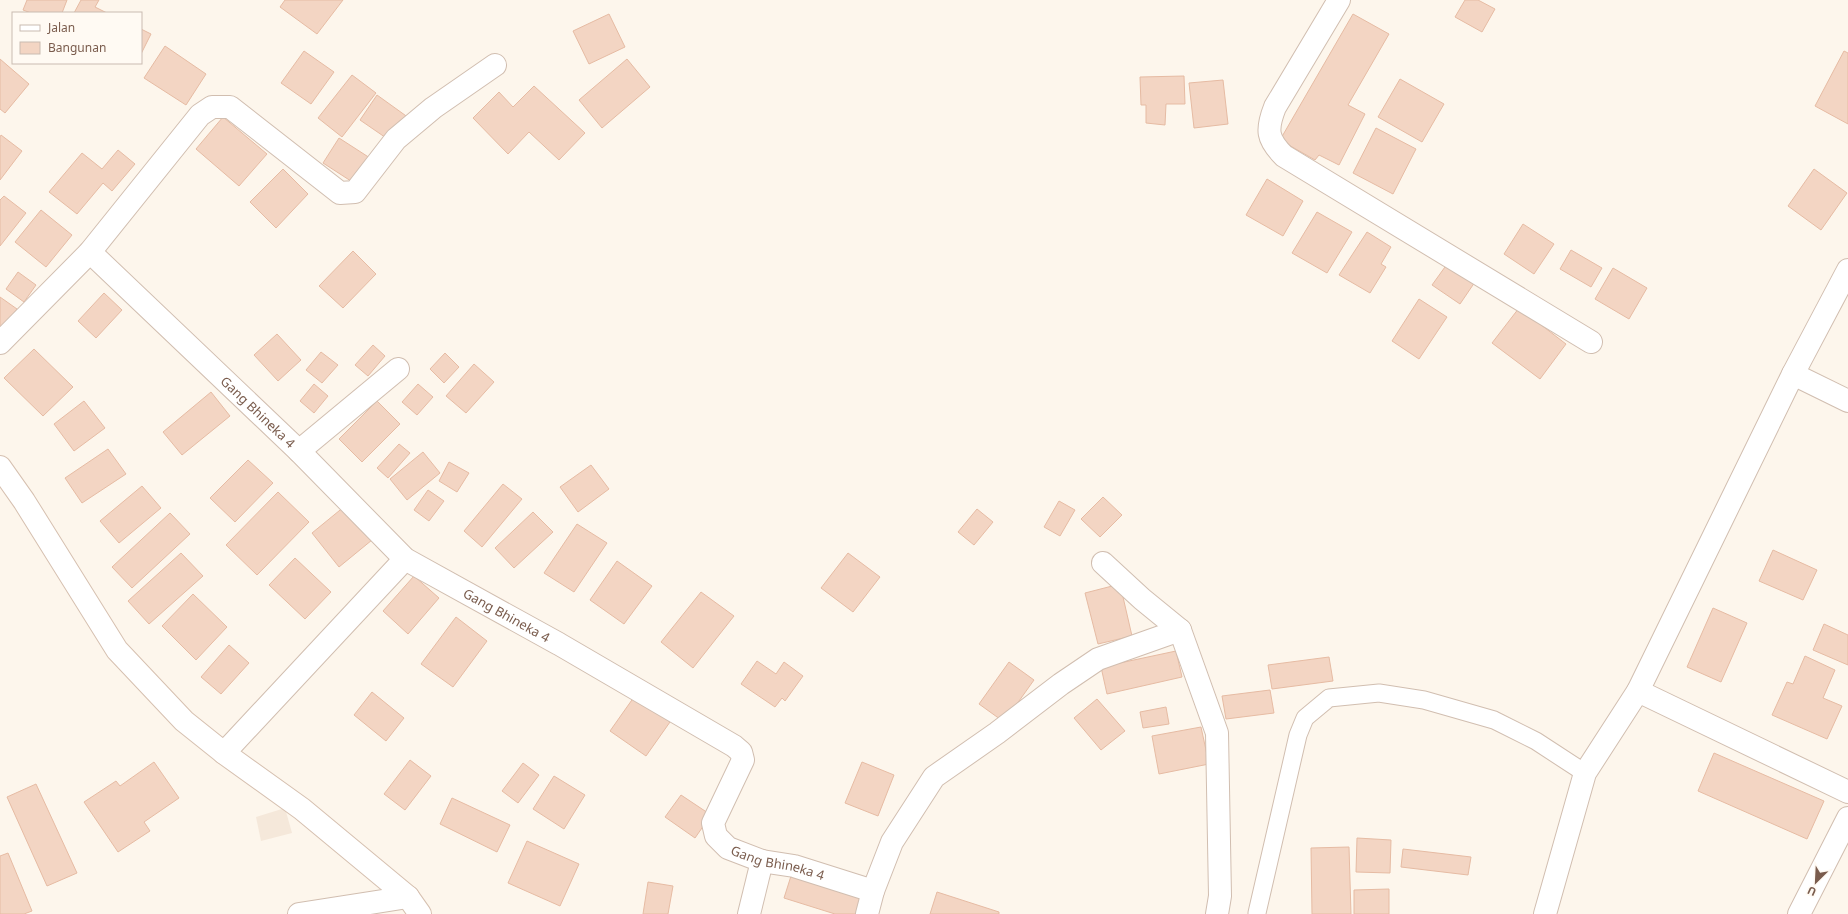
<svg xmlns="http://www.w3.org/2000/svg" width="1848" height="914" font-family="'Noto Sans',sans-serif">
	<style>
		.residential { fill: #f5e8da }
		.building { fill: #f3d5c3; stroke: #e6bba3 }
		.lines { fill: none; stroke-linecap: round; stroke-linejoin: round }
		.lane-casing { stroke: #d1beb0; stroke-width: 19 }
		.street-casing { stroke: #d1beb0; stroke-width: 24 }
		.secondary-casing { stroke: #d6c0b0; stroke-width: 24 }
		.lane { stroke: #fff; stroke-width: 17 }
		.street { stroke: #fff; stroke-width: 22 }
		.secondary { stroke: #fff; stroke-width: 22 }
		.labels { text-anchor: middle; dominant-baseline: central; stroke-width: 4; stroke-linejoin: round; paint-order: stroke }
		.street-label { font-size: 13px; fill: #7a5c4d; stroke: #fffaf3 }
	</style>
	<rect width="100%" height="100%" fill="#fdf6ec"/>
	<path class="residential" d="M285 808 292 833 261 841 256 817Z"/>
	<g class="building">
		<path d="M27 0H67L62 13H31L23 10Z"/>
		<path d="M81 0H99L95 7 107 13H74Z"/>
		<path d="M285 0H343L317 34 280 7Z"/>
		<path d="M1465 0H1478L1495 9 1482 32 1455 17Z"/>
		<path d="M609 14 625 47 589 64 573 31Z"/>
		<path d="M1353 14 1389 34 1348 105 1365 114 1339 165 1319 155 1315 160 1280 140Z"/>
		<path d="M141 29 151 34 141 54Z"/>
		<path d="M165 46 206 74 186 105 144 78Z"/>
		<path d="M304 51 334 72 311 104 281 83Z"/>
		<path d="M1844 51 1848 53V124L1815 106Z"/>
		<path d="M0 59 29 84 5 113 0 109Z"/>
		<path d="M627 59 650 87 602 128 579 100Z"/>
		<path d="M352 75 376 93 342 137 318 118Z"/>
		<path d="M1184 76 1185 104H1166L1165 125 1146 123V105H1141L1140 77Z"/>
		<path d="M1400 79 1444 104 1422 142 1378 117Z"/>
		<path d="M1223 80 1228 124 1194 128 1189 83Z"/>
		<path d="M534 86 585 133 559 160 529 132 508 154 473 118 499 92 513 107Z"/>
		<path d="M377 95 409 118 392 142 360 120Z"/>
		<path d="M223 117 267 154 239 186 196 149Z"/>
		<path d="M1376 128 1416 149 1393 194 1353 173Z"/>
		<path d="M1 135 22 151 0 180V137Z"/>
		<path d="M339 138 370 158 354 183 323 163Z"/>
		<path d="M118 150 135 164 112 191 103 183 77 214 49 192 82 153 102 169Z"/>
		<path d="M283 169 308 194 276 228 250 202Z"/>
		<path d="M1814 169 1847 193 1821 230 1788 206Z"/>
		<path d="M1267 179 1303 201 1283 236 1246 215Z"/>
		<path d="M4 196 26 213 0 246V200Z"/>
		<path d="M41 210 72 235 46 267 15 242Z"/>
		<path d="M1317 212 1352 232 1327 273 1292 253Z"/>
		<path d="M1523 224 1554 244 1534 274 1504 254Z"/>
		<path d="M1367 232 1391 247 1381 264 1386 267 1370 293 1339 275Z"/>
		<path d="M1571 250 1602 268 1591 287 1560 269Z"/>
		<path d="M353 251 376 274 343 308 319 286Z"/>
		<path d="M1450 260 1477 279 1460 304 1432 285Z"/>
		<path d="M1613 268 1647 288 1629 319 1595 299Z"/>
		<path d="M18 272 36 285 24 302 6 289Z"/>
		<path d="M104 293 122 310 96 338 78 321Z"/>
		<path d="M0 297 17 309 0 334Z"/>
		<path d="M1419 299 1447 317 1419 359 1392 341Z"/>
		<path d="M1519 308 1566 344 1540 379 1492 343Z"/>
		<path d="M277 334 301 360 278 381 254 355Z"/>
		<path d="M373 345 385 356 368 376 355 365Z"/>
		<path d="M34 349 73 387 43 416 4 378Z"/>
		<path d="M321 352 338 365 322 383 306 370Z"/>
		<path d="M445 353 459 367 444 383 430 369Z"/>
		<path d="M474 364 494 382 466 413 446 396Z"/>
		<path d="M314 384 328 396 314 413 300 401Z"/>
		<path d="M418 384 433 397 417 415 402 402Z"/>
		<path d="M211 392 230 416 182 455 163 432Z"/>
		<path d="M84 401 105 428 74 451 54 424Z"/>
		<path d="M377 401 400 424 362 462 339 439Z"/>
		<path d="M399 444 410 453 388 478 377 468Z"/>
		<path d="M108 449 126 474 82 503 65 478Z"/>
		<path d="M423 452 440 473 407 500 390 479Z"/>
		<path d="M248 460 273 483 235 522 210 498Z"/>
		<path d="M449 462 469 473 457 492 439 481Z"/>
		<path d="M591 465 609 489 578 512 560 487Z"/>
		<path d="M503 484 522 499 482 547 464 531Z"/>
		<path d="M142 486 161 508 119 543 100 521Z"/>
		<path d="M428 490 444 501 429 521 414 510Z"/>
		<path d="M278 492 309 522 257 575 226 545Z"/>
		<path d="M1103 497 1122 515 1100 537 1081 519Z"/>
		<path d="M1059 501 1075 510 1060 536 1044 527Z"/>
		<path d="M345 506 372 540 339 567 312 533Z"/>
		<path d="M977 509 993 522 974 545 958 532Z"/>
		<path d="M533 512 553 532 514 568 495 548Z"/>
		<path d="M170 513 190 534 132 588 112 567Z"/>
		<path d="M577 524 607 543 574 592 544 573Z"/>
		<path d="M1773 550 1817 570 1803 600 1759 581Z"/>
		<path d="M181 553 203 576 149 624 128 601Z"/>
		<path d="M848 553 880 577 853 612 821 588Z"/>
		<path d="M295 558 331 592 305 619 269 585Z"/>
		<path d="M617 561 652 586 624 624 590 600Z"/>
		<path d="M414 576 439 598 408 634 383 611Z"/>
		<path d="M1120 584 1132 636 1098 644 1085 593Z"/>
		<path d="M701 592 734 616 693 668 661 642Z"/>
		<path d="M193 594 227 627 196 660 162 626Z"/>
		<path d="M1713 608 1747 623 1721 682 1687 667Z"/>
		<path d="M456 617 487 641 453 687 421 664Z"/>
		<path d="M1824 624 1848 635V665L1813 650Z"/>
		<path d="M229 645 249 663 221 694 201 677Z"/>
		<path d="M1176 651 1182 677 1107 694 1101 667Z"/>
		<path d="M1805 656 1835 670 1823 698 1842 706 1827 739 1772 715 1787 682 1793 684Z"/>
		<path d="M1329 657 1333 681 1272 689 1268 665Z"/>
		<path d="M757 661 776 674 784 662 803 676 785 701 782 698 775 707 741 684Z"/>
		<path d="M1009 662 1034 680 1004 722 979 704Z"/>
		<path d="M1270 690 1274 713 1226 719 1222 696Z"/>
		<path d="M372 692 404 718 386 741 354 715Z"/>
		<path d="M634 697 670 722 646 756 610 731Z"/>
		<path d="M1097 699 1125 731 1101 750 1074 718Z"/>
		<path d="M1166 707 1169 724 1143 728 1140 712Z"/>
		<path d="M1201 727 1209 764 1159 774 1152 736Z"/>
		<path d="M1714 753 1824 801 1807 839 1698 791Z"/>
		<path d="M410 760 431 776 405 810 384 794Z"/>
		<path d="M154 762 179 798 144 822 150 831 118 852 84 802 116 781 120 786Z"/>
		<path d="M862 762 894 775 878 816 845 803Z"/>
		<path d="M523 763 539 775 518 803 502 791Z"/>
		<path d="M554 776 585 795 564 829 533 809Z"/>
		<path d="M36 784 77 873 47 886 7 797Z"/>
		<path d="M681 795 711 815 695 838 665 817Z"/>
		<path d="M452 798 510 825 497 852 440 824Z"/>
		<path d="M1357 838 1391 840 1390 873 1356 872Z"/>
		<path d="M527 841 579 864 560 906 508 883Z"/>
		<path d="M1349 847 1351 914H1312L1311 848Z"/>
		<path d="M1403 849 1471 857 1468 875 1401 867Z"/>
		<path d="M8 853 32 911 24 914H0V856Z"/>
		<path d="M791 876 865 899 861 914H835L784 898Z"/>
		<path d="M648 882 673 886 668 914H643Z"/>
		<path d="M1389 889V914H1354V890Z"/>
		<path d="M937 892 999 912V914H930Z"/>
	</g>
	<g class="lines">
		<g class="lane-casing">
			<path id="lane" d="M1257 913 1298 735 1305 718 1329 698 1379 693 1424 700 1494 720 1536 741 1585 773"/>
		</g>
		<g class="street-casing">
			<g id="street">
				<path d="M1339 0 1275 107C1266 130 1267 139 1284 156L1591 342"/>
				<path id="s1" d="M90 252 299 451 405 559 559 644 734 746 741 752 743 760 713 823 716 836 728 848 762 861 794 866 873 891"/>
				<path d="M0 343 90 252 200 115 212 107H230L340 193 355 192 396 139 433 108 495 65"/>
				<path d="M1793 374 1848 401"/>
				<path d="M299 451 398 369"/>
				<path d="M1103 563 1142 599 1180 630 1217 733 1220 896 1217 914"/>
				<path d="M1638 691 1848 792"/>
				<path d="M224 753 405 559"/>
				<path d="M299 914 408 897"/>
				<path d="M749 914 762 861"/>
				<path d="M867 914 873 891 892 842 934 777 997 733 1061 684 1098 659 1180 630"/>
				<path d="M1545 914 1585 773 1638 691 1793 374 1848 270"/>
				<path d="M1799 914 1848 818"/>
			</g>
		</g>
		<g class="secondary-casing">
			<path id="secondary" d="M0 467 24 501 117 650 184 721 224 753 302 809 408 897 420 914"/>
		</g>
		<use href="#lane" class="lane"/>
		<use href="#street" class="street"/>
		<use href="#secondary" class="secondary"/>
	</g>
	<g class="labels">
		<g class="street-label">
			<text stroke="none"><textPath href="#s1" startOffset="232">Gang Bhineka 4</textPath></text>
			<text stroke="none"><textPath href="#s1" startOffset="556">Gang Bhineka 4</textPath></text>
			<text stroke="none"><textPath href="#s1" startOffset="988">Gang Bhineka 4</textPath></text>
		</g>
	</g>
	<rect x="12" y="12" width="130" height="52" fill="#fffaf3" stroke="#cabbb1"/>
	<rect x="20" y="25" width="20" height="6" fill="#ffffff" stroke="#cabbb1"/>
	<text x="48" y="32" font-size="12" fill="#7a5c4d">Jalan</text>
	<rect x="20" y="42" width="20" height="12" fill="#f3d5c3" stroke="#cabbb1"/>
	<text x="48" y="52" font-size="12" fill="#7a5c4d">Bangunan</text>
	<g transform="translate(1816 882) rotate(204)" stroke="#fffaf3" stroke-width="3" paint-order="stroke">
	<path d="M0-3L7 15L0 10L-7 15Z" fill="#7a5c4d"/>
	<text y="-6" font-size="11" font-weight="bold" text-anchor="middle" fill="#7a5c4d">U</text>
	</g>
</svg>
